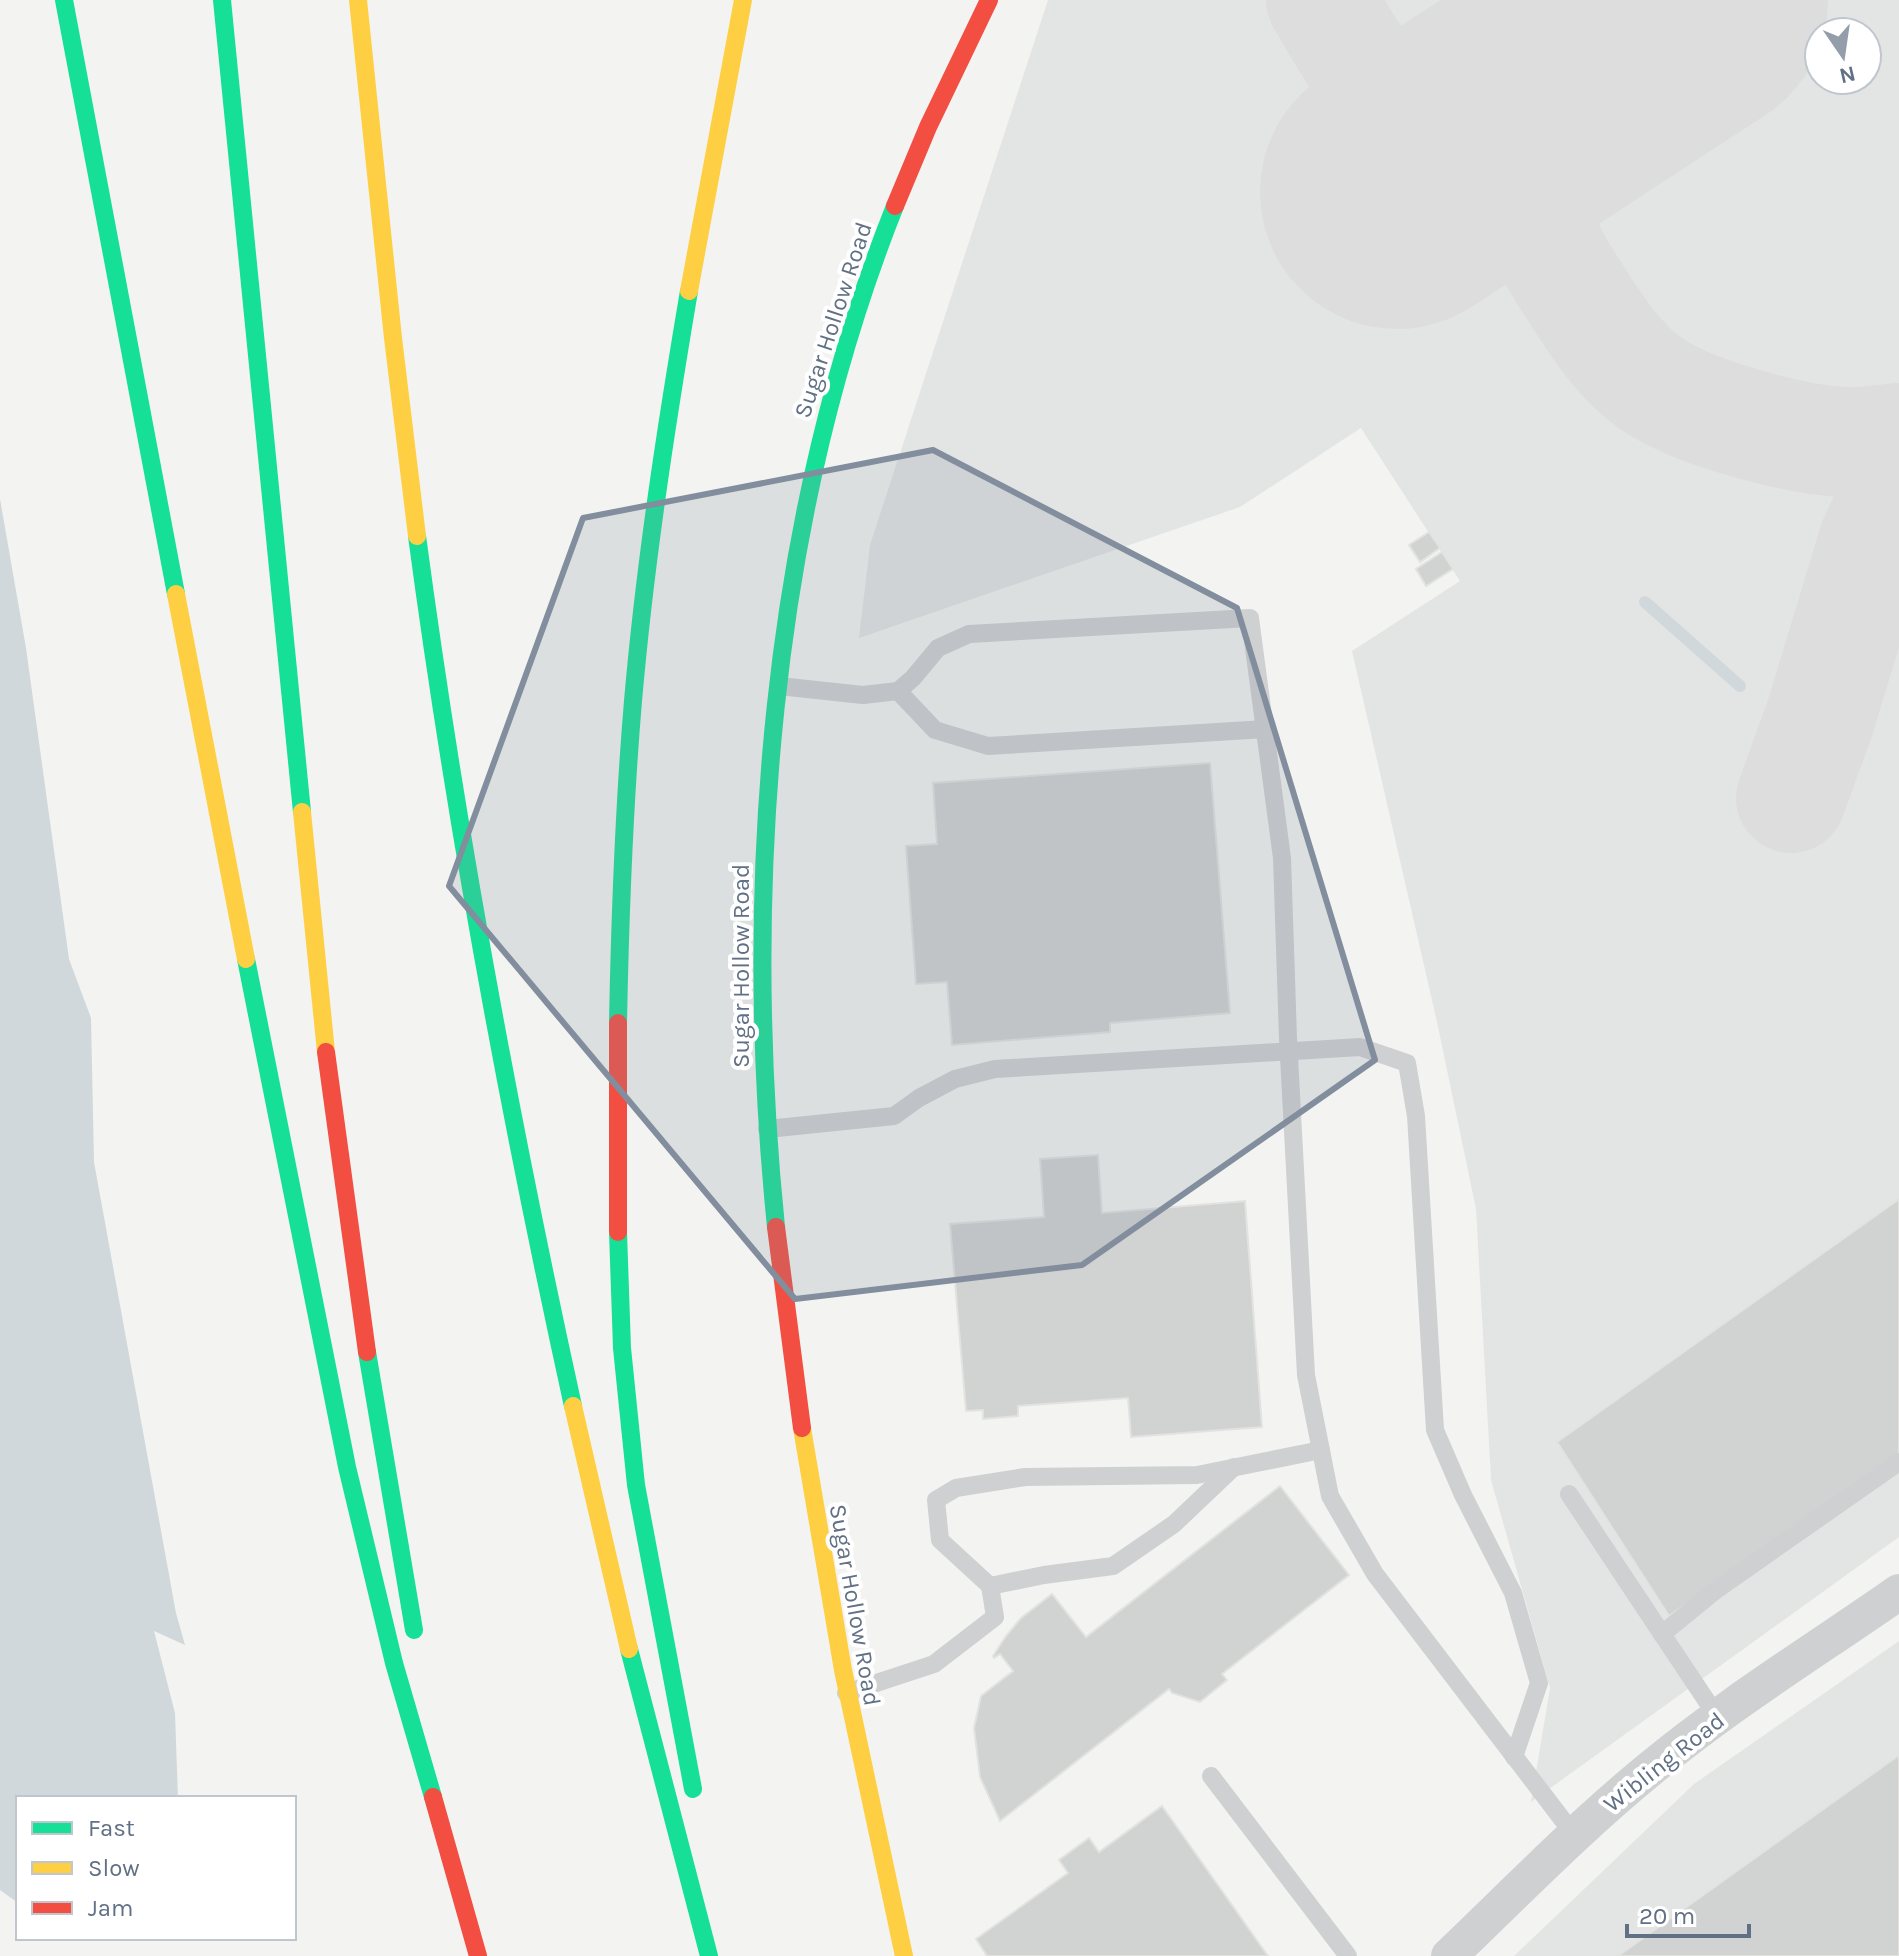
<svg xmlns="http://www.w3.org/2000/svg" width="1899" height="1956" font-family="Karla,sans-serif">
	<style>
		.built { fill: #e3e5e4; fill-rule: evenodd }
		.water { fill: #d1d8db }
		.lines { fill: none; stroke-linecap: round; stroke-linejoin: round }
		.stream { stroke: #d1d8db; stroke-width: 12 }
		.taxiway { stroke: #dcdddc; stroke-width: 110 }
		.runway { stroke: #dcdddc; stroke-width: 274 }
		.building { fill: #d1d2d2; stroke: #e2e3e1; stroke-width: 2 }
		.lane { stroke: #cfd0d1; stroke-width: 18 }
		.street { stroke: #cfd0d1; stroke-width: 36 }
		.fast { stroke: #16e098; stroke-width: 18 }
		.slow { stroke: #ffcf43; stroke-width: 18 }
		.jam { stroke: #f24e42; stroke-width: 18 }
		.marked { fill: #828e9d; fill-opacity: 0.2; stroke: #828e9d; stroke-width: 6; stroke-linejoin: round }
		.labels { text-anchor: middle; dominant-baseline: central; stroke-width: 8; stroke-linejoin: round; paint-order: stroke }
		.street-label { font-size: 24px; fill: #617084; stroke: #fff }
	</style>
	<rect width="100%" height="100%" fill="#f3f4f1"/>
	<g class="built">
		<path d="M1048 0H1899V1537L1531 1802 1550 1688 1491 1480 1476 1209 1437 1022 1352 651 1460 581 1361 428 1240 507 859 638 870 545ZM1819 32H1867V80H1819Z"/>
		<path d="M1899 1641V1956H1514L1694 1784Z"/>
	</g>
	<path class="water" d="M0 499 26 648 69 959 91 1018 94 1162 176 1613 185 1645 154 1631 175 1713 178 1798H18V1903L0 1890Z"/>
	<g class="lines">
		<path class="stream" d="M1645 602 1740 686"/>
		<g class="taxiway">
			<path d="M1321 0C1334 21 1346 45 1361 64 1407 120 1474 111 1536 102"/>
			<path d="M1560 86C1550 118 1532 157 1534 192 1537 230 1554 261 1575 292 1597 327 1622 366 1658 388 1700 414 1795 440 1844 442 1862 443 1881 440 1899 438"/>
			<path d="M1791 798 1820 718 1874 540 1899 488"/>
		</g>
		<path class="runway" d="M1397 192 1691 0"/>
	</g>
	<g class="building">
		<path d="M1429 532 1440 548 1420 562 1409 545Z"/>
		<path d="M1442 552 1453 569 1426 586 1416 569Z"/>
		<path d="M1210 763 1230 1013 1110 1023V1032L952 1045 947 982 916 984 906 846 937 844 933 783Z"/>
		<path d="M1098 1155 1102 1213 1245 1201 1262 1427 1131 1437 1128 1398 1018 1406V1416L983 1419V1410L966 1411 950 1224 1044 1217 1040 1159Z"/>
		<path d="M1899 1199V1454L1669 1616 1557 1442Z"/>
		<path d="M1280 1486 1349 1575 1222 1674 1227 1680 1200 1702 1172 1693 1169 1689 1000 1821 980 1777 974 1728 981 1696 1013 1671 1000 1654 994 1658 993 1656 1006 1636 1021 1618 1052 1594 1086 1637Z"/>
		<path d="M1899 1755V1956H1618Z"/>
		<path d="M1162 1806 1268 1956H987L976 1939 1068 1873 1059 1860 1089 1838 1099 1852Z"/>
	</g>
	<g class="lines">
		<g class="lane">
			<path d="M779 686 863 695 898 691 913 678 938 648 969 634 1250 618 1282 858 1288 1038 1306 1375 1330 1496 1375 1574 1575 1836"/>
			<path d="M898 691 935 730 988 746 1266 729"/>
			<path d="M767 1129 894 1116 919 1098 955 1079 995 1069 1360 1047 1407 1063 1416 1116 1435 1430 1463 1495 1513 1593 1539 1683 1514 1757"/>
			<path d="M1569 1494 1662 1634"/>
			<path d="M990 1586 1044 1575 1113 1566 1174 1524 1234 1467"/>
			<path d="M846 1693 934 1664 995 1617 990 1586 940 1540 936 1500 956 1488 1025 1477 1197 1475 1321 1450"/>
			<path d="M1718 1718 1662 1634 1716 1590 1899 1462"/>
			<path d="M1211 1776 1348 1956"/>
		</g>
		<path class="street" d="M1449 1956C1515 1893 1579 1827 1650 1769 1728 1704 1816 1650 1899 1592"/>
		<g class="fast">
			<path d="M64 0 176 594"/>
			<path d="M222 0 302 812"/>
			<path d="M417 536C456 828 510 1119 573 1406"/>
			<path d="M246 959 347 1467 394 1663 433 1797"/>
			<path d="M618 1023C620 916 624 808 633 701 645 563 666 427 689 291"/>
			<path d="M776 1227C742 890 769 522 895 206"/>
			<path d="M618 1232 622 1348 636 1485 693 1789"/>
			<path d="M367 1352 414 1630"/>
			<path d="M629 1649 709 1956"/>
		</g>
		<g class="slow">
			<path d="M358 0 393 338 417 536"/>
			<path d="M689 291 743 0"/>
			<path d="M176 594 246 959"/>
			<path d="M302 812 326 1052"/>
			<path d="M573 1406 629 1649"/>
			<path d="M802 1428 843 1670 904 1956"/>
		</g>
		<g class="jam">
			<path d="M895 206 928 127 989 0"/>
			<path d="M326 1052 367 1352"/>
			<path d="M776 1227 802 1428"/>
			<path d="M618 1232V1023"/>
			<path d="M433 1797 478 1956"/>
		</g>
	</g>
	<path class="marked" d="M933 450 1237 608 1375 1060 1082 1265 795 1299 449 886 583 518Z"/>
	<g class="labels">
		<g class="street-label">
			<text transform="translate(833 320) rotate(-72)">Sugar Hollow Road</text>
			<text transform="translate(741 966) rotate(-90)">Sugar Hollow Road</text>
			<text transform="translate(855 1605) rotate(80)">Sugar Hollow Road</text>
			<text transform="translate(1664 1762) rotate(-38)">Wibling Road</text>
		</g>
	</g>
	<rect x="16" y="1796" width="280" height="144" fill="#ffffff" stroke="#c0c6ce" stroke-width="2"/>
	<rect x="32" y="1822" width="40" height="12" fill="#16e098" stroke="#c0c6ce" stroke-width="2"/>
	<text x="88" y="1836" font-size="24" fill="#617084">Fast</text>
	<rect x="32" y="1862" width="40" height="12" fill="#ffcf43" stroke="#c0c6ce" stroke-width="2"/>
	<text x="88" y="1876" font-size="24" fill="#617084">Slow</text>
	<rect x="32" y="1902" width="40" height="12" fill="#f24e42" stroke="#c0c6ce" stroke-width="2"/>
	<text x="88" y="1916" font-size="24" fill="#617084">Jam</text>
	<g transform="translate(1843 56) rotate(167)"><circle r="38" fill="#ffffff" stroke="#c0c6ce" stroke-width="2"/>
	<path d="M0-6L14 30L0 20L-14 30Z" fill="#949eaa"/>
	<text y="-12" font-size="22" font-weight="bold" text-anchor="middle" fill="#617084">N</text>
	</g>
	<path d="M1627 1924v12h122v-12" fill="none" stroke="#617084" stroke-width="4"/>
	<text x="1639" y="1924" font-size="24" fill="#617084" stroke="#ffffff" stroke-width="6" paint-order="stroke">20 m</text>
</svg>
